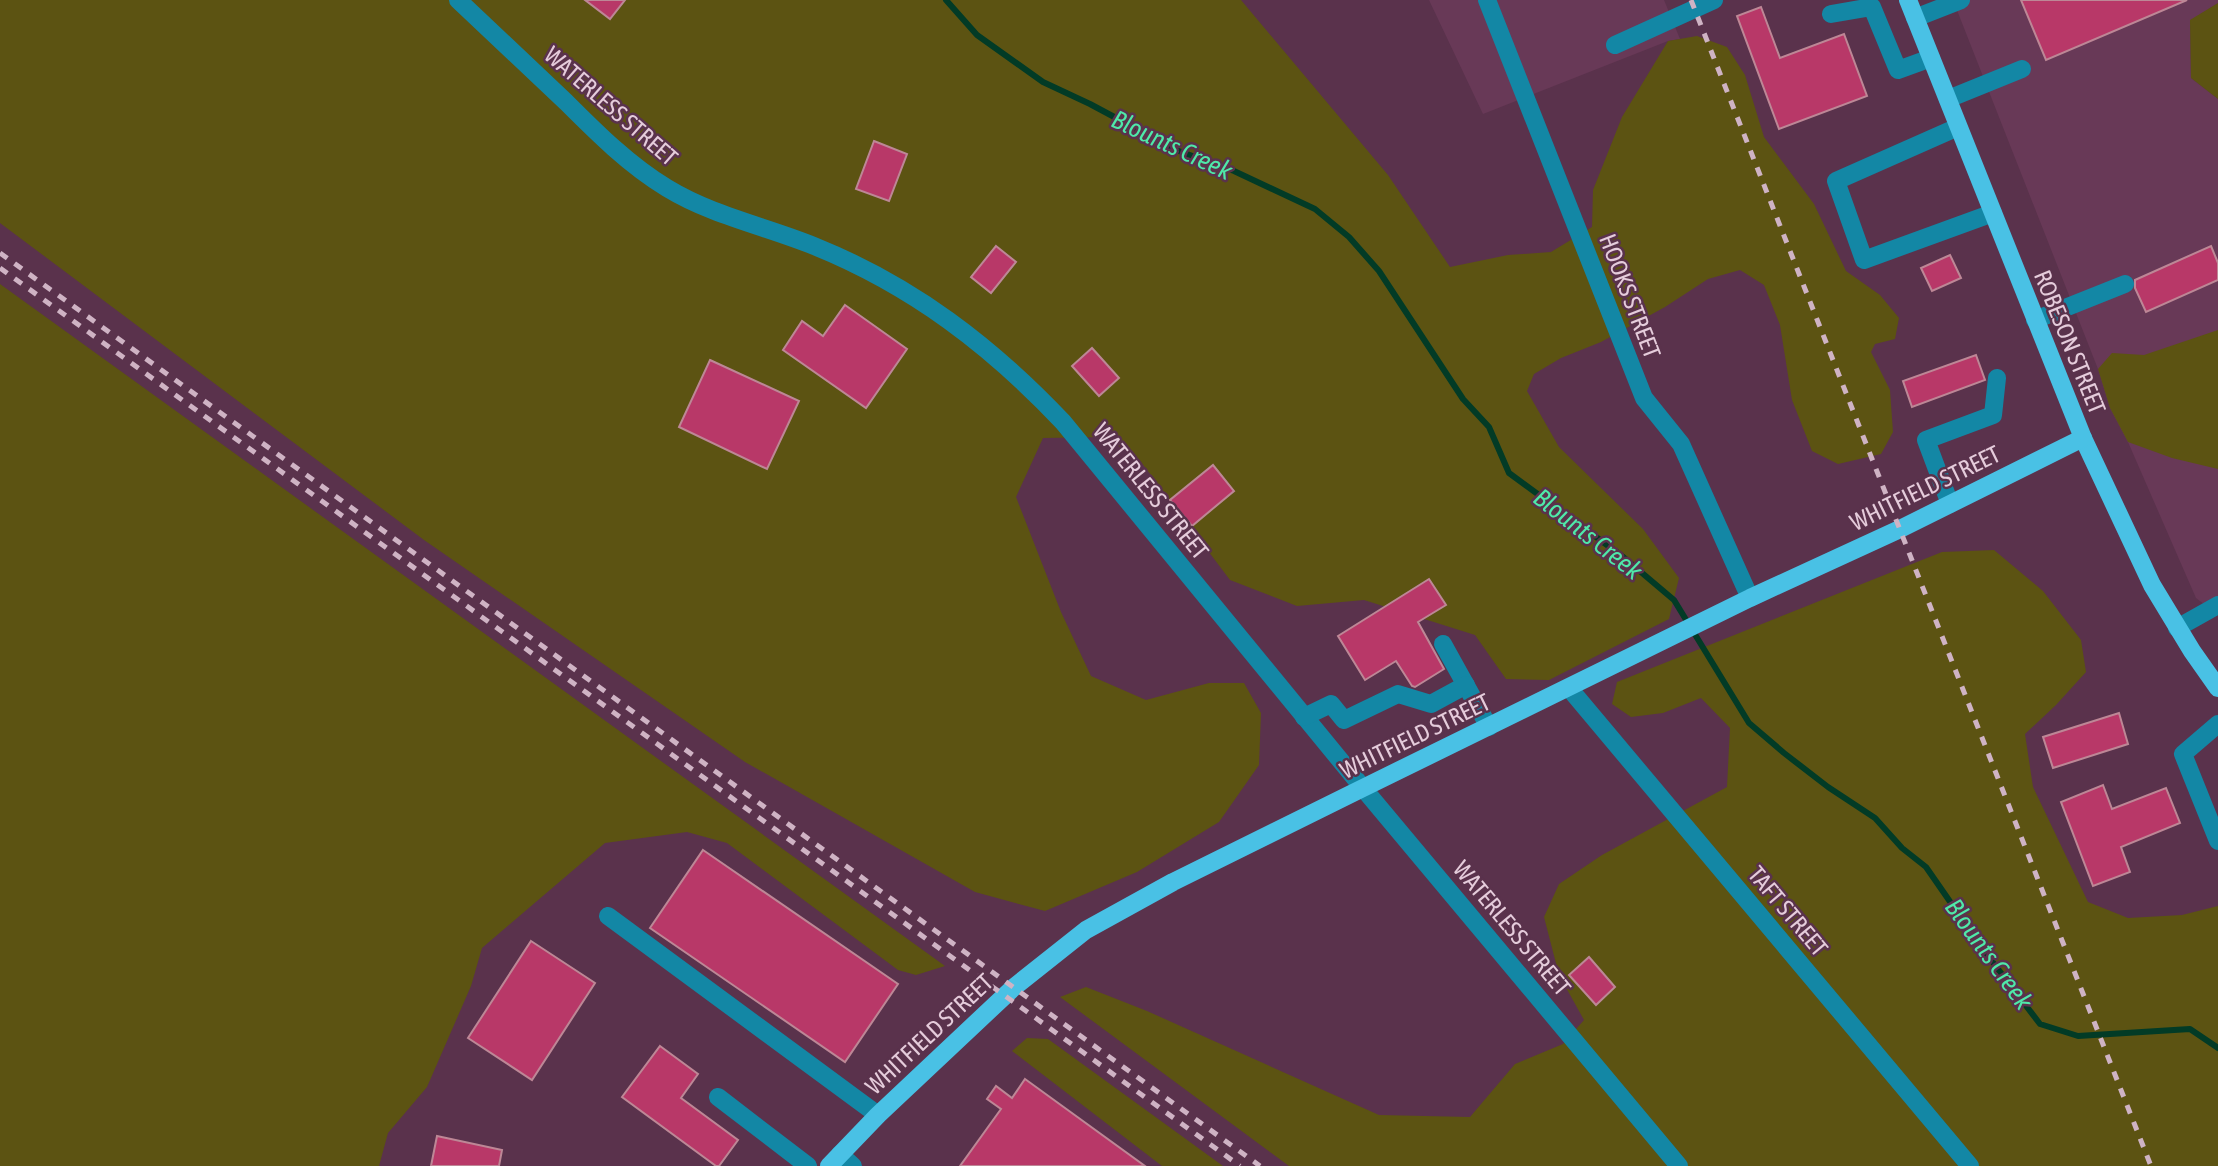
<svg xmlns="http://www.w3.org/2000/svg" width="2218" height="1166" font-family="'Asap Condensed',sans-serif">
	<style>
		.built { fill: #683957 }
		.green { fill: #5c5312 }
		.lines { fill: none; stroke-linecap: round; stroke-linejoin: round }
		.stream { stroke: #023b26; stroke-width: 6 }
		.building { fill: #b83868; stroke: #bd8796; stroke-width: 2 }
		.minor { stroke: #1387a5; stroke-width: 18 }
		.major { stroke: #49c1e5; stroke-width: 18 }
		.rail { stroke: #cfb3c4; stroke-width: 5; stroke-dasharray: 9 9; stroke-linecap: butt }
		.labels { text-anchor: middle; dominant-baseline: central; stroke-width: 5; stroke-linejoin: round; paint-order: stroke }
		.street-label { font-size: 24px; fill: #e5ccdb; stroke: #5a324c }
		.water-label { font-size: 26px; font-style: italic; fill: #4fe9a9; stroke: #5a324c }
	</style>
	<rect width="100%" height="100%" fill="#5a324c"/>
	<g class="built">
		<path d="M1429 0H1664L1680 39 1668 41 1483 114Z"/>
		<path d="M1953 0H2218V3L2190 21 2191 78 2218 99V615L2196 598 2128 442 2110 408 2098 369Z"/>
	</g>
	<g class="green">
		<path d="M0 0H1241L1388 175 1450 267 1508 255 1551 252 1592 227 1593 190 1622 117 1668 41 1697 36 1727 47 1745 75 1764 137 1814 204 1846 271 1880 295 1899 318 1895 339 1875 344 1871 352 1890 390 1893 432 1881 454 1838 464 1812 451 1792 400 1780 325 1764 285 1740 270 1708 279 1665 307 1601 342 1561 358 1534 374 1527 391 1559 447 1643 529 1679 578 1669 619 1549 680 1506 679 1475 635 1364 600 1297 606 1230 580 1141 462 1106 437 1043 438 1016 497 1061 612 1091 676 1146 700 1209 683H1244L1261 713 1259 765 1219 822 1137 872 1045 911 975 892 745 762 424 540 0 223Z"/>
		<path d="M2218 3V99L2191 78 2190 20Z"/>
		<path d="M0 284 945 966 916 975 898 970 727 843 687 832 605 843 482 948 471 986 427 1087 388 1133 379 1166H0Z"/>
		<path d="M2218 330V469L2172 458 2128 442 2110 408 2098 369 2112 353 2144 355Z"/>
		<path d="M1994 550 2043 591 2081 640 2086 672 2056 705 2025 734 2033 787 2088 902 2128 918 2182 915 2218 906V1166H1289L1060 997 1086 987 1147 1011 1379 1115 1470 1117 1515 1064 1563 1044 1584 1020 1559 975 1544 917 1559 884 1602 855 1727 787 1730 728 1701 698 1663 713 1631 717 1612 704 1617 682 1942 552Z"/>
		<path d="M1027 1038 1048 1039 1223 1166H1162L1012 1051Z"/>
	</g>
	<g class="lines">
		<path class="stream" d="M946 0 977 35 1043 82 1090 104 1176 150 1234 171 1315 209 1349 237 1379 271 1463 399 1489 427 1509 473 1622 556 1674 600 1749 723 1784 753 1828 787 1875 818 1902 848 1926 867 1985 952 2040 1024 2078 1036 2190 1029 2218 1048"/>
	</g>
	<g class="building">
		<path d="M585 0H625L610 19Z"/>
		<path d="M2021 0H2187L2046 60Z"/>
		<path d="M1761 7 1780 58 1844 34 1867 96 1779 129 1737 16Z"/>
		<path d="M874 141 907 154 889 201 856 189Z"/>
		<path d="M996 246 1016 262 991 293 971 277Z"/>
		<path d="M2211 246 2218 263V280L2146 312 2135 288V280Z"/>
		<path d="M1950 255 1961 278 1932 291 1921 268Z"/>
		<path d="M845 305 907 349 866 408 783 350 802 321 823 336Z"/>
		<path d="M1092 348 1119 378 1099 396 1072 366Z"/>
		<path d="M1976 355 1985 380 1912 407 1903 381Z"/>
		<path d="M710 360 799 401 767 469 679 427Z"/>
		<path d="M1213 465 1234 491 1192 526 1170 500Z"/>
		<path d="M1429 579 1446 605 1418 622 1444 669 1415 687 1412 686 1396 661 1365 680 1338 636Z"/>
		<path d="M2119 713 2128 744 2053 768 2043 737Z"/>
		<path d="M2103 785 2112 809 2166 788 2180 823 2121 847 2130 872 2093 886 2061 802Z"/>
		<path d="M703 850 898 984 845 1062 650 928Z"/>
		<path d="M531 941 595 983 532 1080 468 1038Z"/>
		<path d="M1589 957 1615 987 1596 1005 1569 975Z"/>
		<path d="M660 1046 698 1074 681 1098 738 1140 719 1166H716L622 1097Z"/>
		<path d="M1025 1079 1145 1166H960L1001 1109 987 1099 996 1086 1012 1098Z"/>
		<path d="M437 1136 502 1150 499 1166H431Z"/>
	</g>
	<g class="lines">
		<g class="minor">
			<path d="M458 0C494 34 530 68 566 102 597 133 629 165 667 188 713 216 765 226 814 246 913 286 991 346 1063 422L1363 788 1679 1166"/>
			<path d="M1487 0 1644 398 1681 444 1750 598"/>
			<path d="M1831 14 1872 7 1898 70 1931 58"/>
			<path d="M1915 18 1961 0"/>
			<path d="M1615 45 1714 0"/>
			<path d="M1948 99 2022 69"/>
			<path d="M1958 127 1836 181 1864 260 1993 213"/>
			<path d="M2035 320 2125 284"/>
			<path d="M1950 504 1926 440 1993 415 1997 378"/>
			<path d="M2177 628 2218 605"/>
			<path d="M1443 644 1489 727"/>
			<path d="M1569 688 1970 1166"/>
			<path d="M1304 717 1331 704 1344 720 1398 694 1431 704 1466 685"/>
			<path d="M2218 724 2183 754 2218 841"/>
			<path d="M608 916 878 1115"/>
			<path d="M718 1097 808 1166"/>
			<path d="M840 1154 853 1166"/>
		</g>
		<g class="major">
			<path d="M1908 0 2083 438 2152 585 2192 651 2218 688"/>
			<path d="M829 1166 878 1115 1013 988 1086 930 1173 882 1363 788 1750 598 1900 529 2083 438"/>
		</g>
		<g class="rail">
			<path d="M1691 0 2151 1166"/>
			<path d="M0 253 1260 1166"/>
			<path d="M0 268 1240 1166"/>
		</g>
	</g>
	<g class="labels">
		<g class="street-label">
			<text transform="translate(611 106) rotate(41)">WATERLESS STREET</text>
			<text transform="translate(1630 296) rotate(69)">HOOKS STREET</text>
			<text transform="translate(2070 342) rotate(68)">ROBESON STREET</text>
			<text transform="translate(1925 488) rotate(-26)">WHITFIELD STREET</text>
			<text transform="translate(1151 491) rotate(51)">WATERLESS STREET</text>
			<text transform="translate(1415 736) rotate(-26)">WHITFIELD STREET</text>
			<text transform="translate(1788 911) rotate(50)">TAFT STREET</text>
			<text transform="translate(1512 928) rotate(50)">WATERLESS STREET</text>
			<text transform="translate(929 1034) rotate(-43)">WHITFIELD STREET</text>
		</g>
		<g class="water-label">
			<text transform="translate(1172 145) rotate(25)">Blounts Creek</text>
			<text transform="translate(1588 534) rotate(38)">Blounts Creek</text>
			<text transform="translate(1989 954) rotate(54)">Blounts Creek</text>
		</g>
	</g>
</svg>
